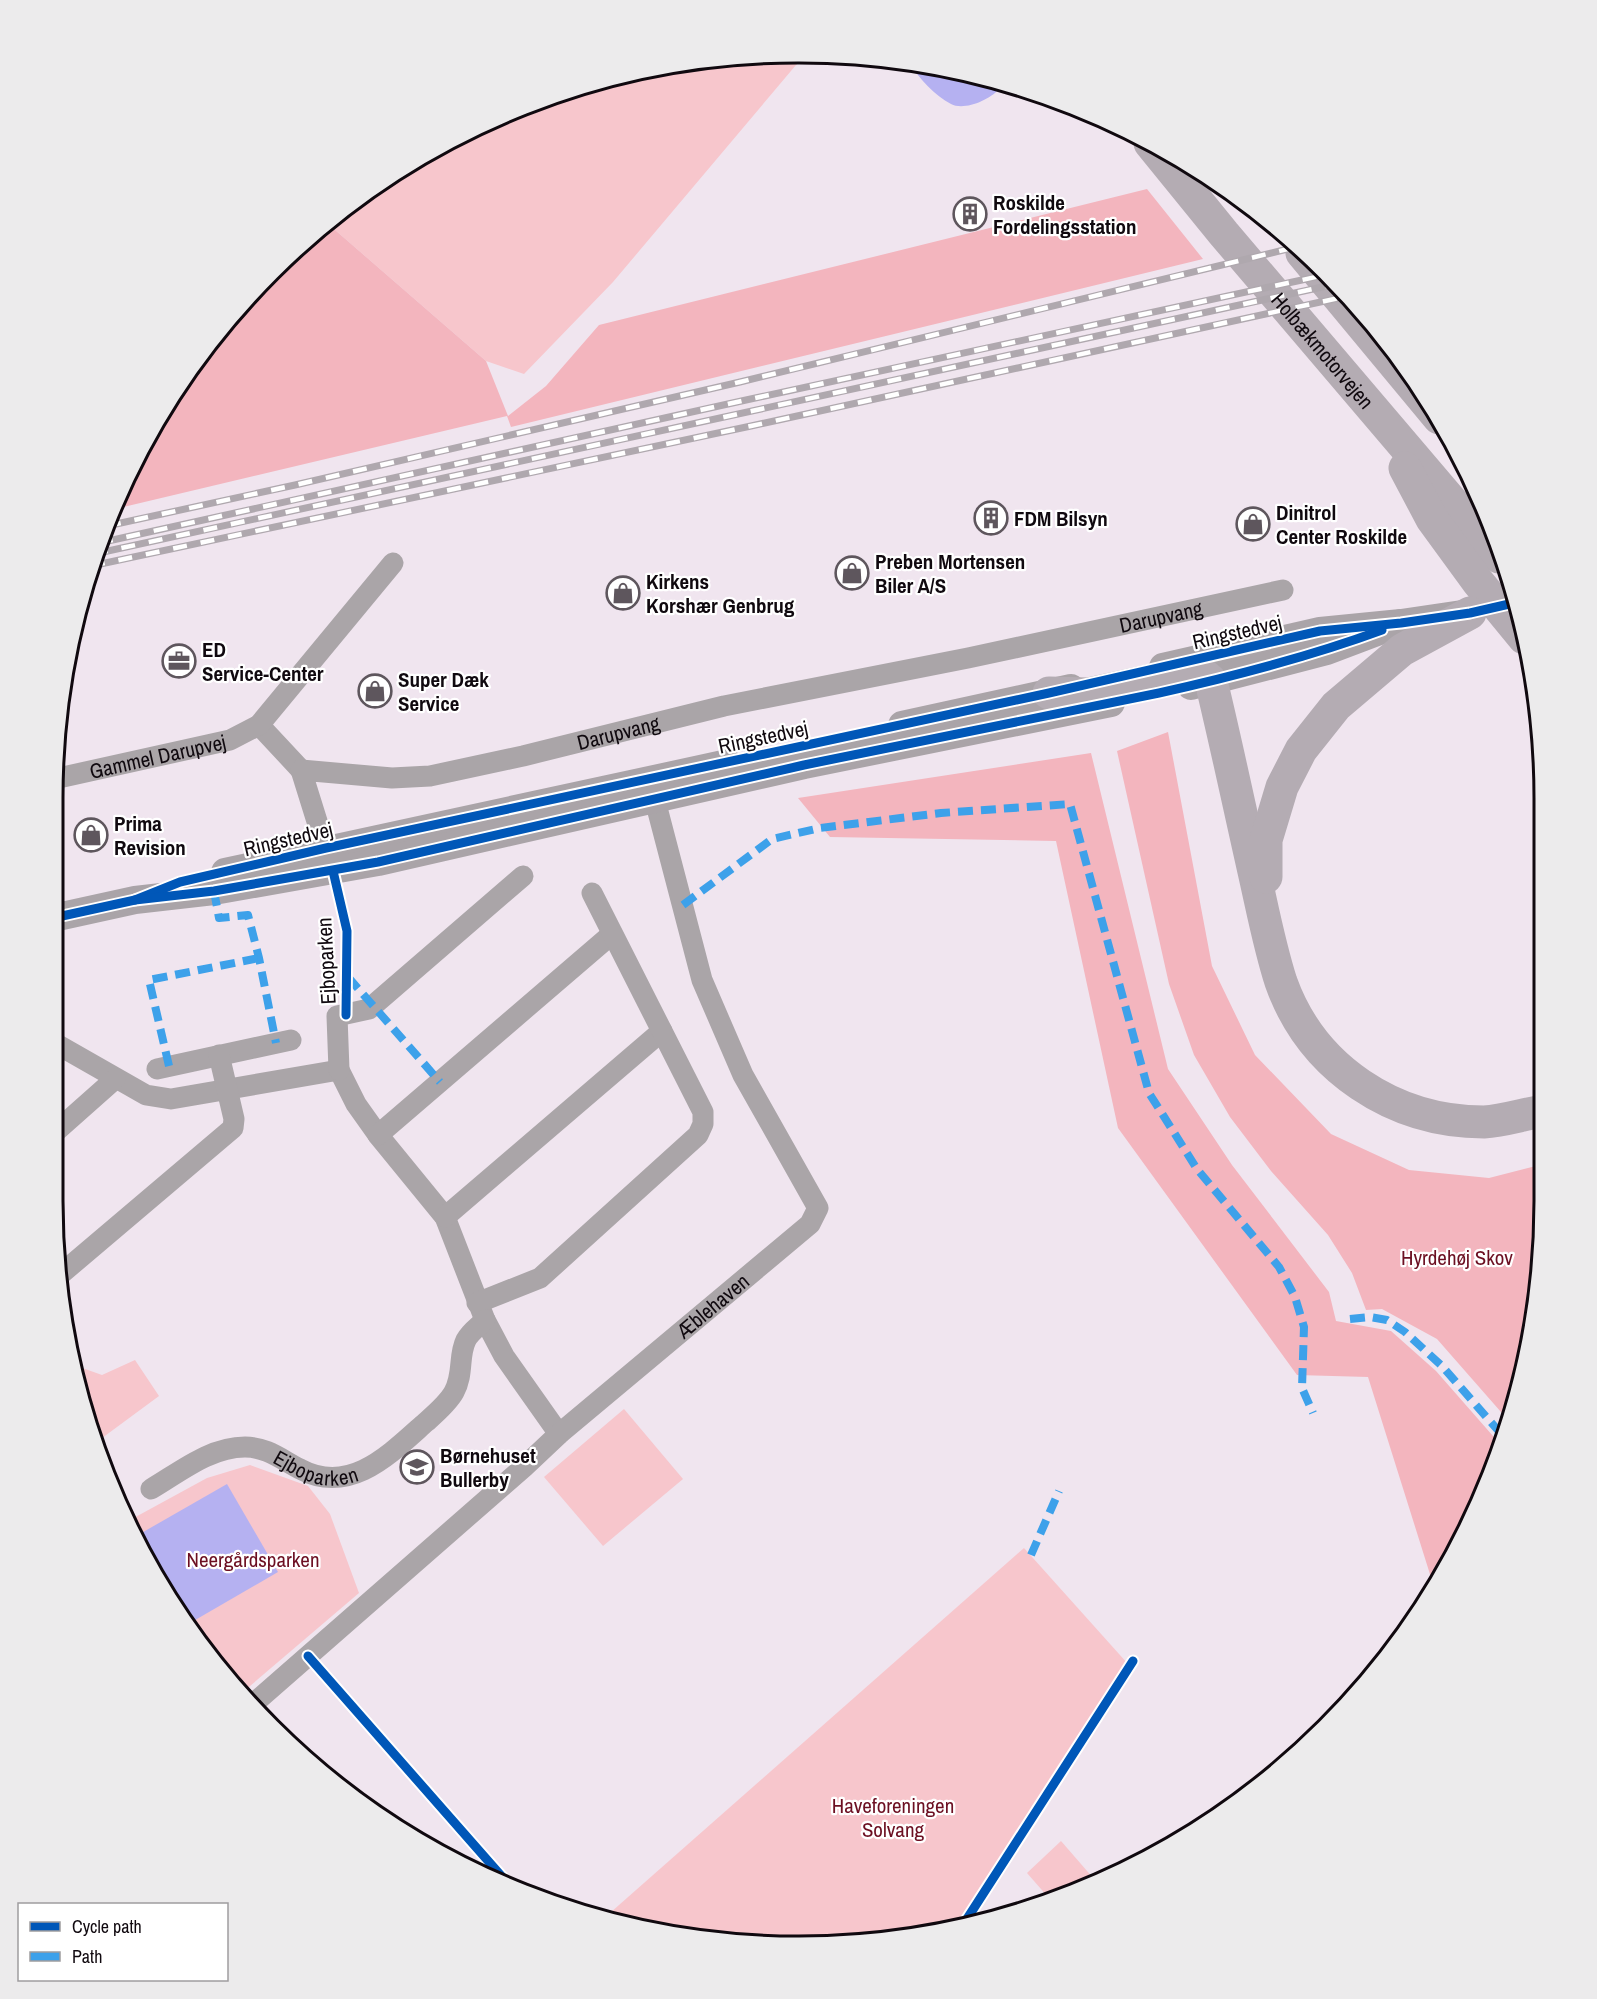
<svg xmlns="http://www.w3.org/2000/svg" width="1597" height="1999" font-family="'Archivo Narrow',sans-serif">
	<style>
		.green { fill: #f7c6cc }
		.forest { fill: #f3b5be }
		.water { fill: #b5b1f1 }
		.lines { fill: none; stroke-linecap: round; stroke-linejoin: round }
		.street { stroke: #aaa5a8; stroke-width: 21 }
		.secondary { stroke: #aaa4a8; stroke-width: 28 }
		.highway { stroke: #b4acb3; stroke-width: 33 }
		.rail-casing { stroke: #afa8ae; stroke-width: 7 }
		.rail { stroke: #fff; stroke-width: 4.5; stroke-dasharray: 14; stroke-linecap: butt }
		.quiet { stroke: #3da1ea; stroke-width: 8; stroke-dasharray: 15 8; stroke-linecap: butt }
		.cycleway-casing { stroke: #fff; stroke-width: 13 }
		.cycleway { stroke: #0057b8; stroke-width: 9 }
		.labels { text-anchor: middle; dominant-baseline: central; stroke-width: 4.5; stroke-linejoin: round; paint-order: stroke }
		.poi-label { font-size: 21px; font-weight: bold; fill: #10090f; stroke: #fff; text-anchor: start }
		.street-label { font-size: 21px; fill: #10090f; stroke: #fff }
		.park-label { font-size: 21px; fill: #6c0f22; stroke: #fff }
		.rim { fill: none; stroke: #10090f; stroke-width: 3 }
	</style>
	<rect width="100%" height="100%" fill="#f0e5ef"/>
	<g class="green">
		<path d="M809 55 796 65 613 282 524 374 486 361 327 223 426 152 559 92 701 59Z"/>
		<path d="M135 1360 159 1396 98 1441 78 1393 74 1365 102 1375Z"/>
		<path d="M624 1409 683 1479 603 1546 544 1477Z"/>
		<path d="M250 1465 308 1486 330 1514 359 1593 243 1692 152 1573 130 1520 207 1478Z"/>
		<path d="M1024 1548 1128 1664 961 1925 798 1946 602 1920Z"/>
		<path d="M1061 1841 1094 1879 1048 1897 1027 1873Z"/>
	</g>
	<g class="forest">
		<path d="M1147 189 1203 259 511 427 507 416 115 509 152 426 237 307 307 237 327 223 486 361 508 416 546 386 599 325Z"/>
		<path d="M1168 732 1212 966 1255 1055 1331 1134 1409 1170 1489 1178 1544 1164V1201L1530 1346 1508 1420 1437 1339 1382 1309 1366 1310 1352 1273 1328 1235 1271 1171 1230 1117 1194 1055 1169 984 1117 751Z"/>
		<path d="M1091 753 1168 1069 1232 1165 1329 1292 1336 1321 1391 1331 1436 1371 1500 1444 1488 1486 1434 1587 1368 1377 1297 1375 1118 1128 1056 841 830 837 798 798Z"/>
	</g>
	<g class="water">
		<path d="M910 64 992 78 997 80 998 90C989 100 964 111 951 104 935 96 919 78 910 64Z"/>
		<path d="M227 1484 278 1572 190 1623 138 1535Z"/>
	</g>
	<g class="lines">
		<g class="street">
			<path d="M259 725 301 770"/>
			<path id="s1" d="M54 779 230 740 259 725 393 563"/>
			<path id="s2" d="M330 863 301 770 392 778 430 776 523 756 724 706 968 658 1283 590"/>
			<path d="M53 1042 146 1095 171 1099 339 1070 356 1104 378 1135 445 1217 485 1320 504 1356 559 1434"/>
			<path d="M157 1069 291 1040"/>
			<path d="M339 1070 337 1016 369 1009 523 876"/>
			<path d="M53 1134 115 1079"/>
			<path d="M378 1135 612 934"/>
			<path d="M445 1217 662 1031"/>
			<path d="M62 1273 233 1128 234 1119 219 1055"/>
			<path d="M477 1303 540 1278 698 1135 703 1124V1112L592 893"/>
			<path id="s3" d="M151 1489C180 1472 210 1447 245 1447 267 1447 282 1460 300 1469 350 1496 390 1454 426 1422 435 1414 448 1403 454 1392 464 1374 458 1356 466 1340 470 1332 479 1326 485 1320"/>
			<path id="s4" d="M253 1704 524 1467 559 1434 810 1224 818 1208 743 1075 702 980 651 785"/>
		</g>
		<g class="secondary">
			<path d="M1163 667 1320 631 1401 623 1462 614"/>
			<path d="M1191 686 1327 651 1401 623"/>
			<path d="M902 725 1071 688"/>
			<path d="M225 872 728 763"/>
			<path d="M53 918 135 900 214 891 378 862 804 765 1111 703"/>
		</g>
		<g class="highway">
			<path id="s5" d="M1150 143 1224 234 1499 557"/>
			<path d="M1302 253 1439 418"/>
			<path d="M1405 468 1432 519 1478 582 1524 638"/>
			<path d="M1049 693 1088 694 1179 674 1204 675 1211 681C1226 743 1239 805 1253 867 1262 906 1269 945 1281 982 1312 1069 1394 1122 1484 1122 1502 1121 1521 1115 1538 1112L1544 1109"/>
			<path d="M1266 877V840L1282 787 1301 750 1336 706 1402 650 1470 613"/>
		</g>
		<g class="rail-casing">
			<g id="rail">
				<path d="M107 526 295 485 740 382 1296 247"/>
				<path d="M99 543 746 400 1325 275"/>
				<path d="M94 554 1336 284"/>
				<path d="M91 566 751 426 1348 296"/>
			</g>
		</g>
		<use href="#rail" class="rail"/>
		<g class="quiet">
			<path d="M214 891 219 918 248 915 259 958 276 1043"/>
			<path d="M683 905 772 839 820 828 941 813 1070 804 1149 1093 1197 1169 1279 1267 1295 1297 1304 1327 1302 1388 1313 1413"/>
			<path d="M348 977 440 1082"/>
			<path d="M169 1066 149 980 259 958"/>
			<path d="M1350 1319 1370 1317 1387 1320 1405 1332 1442 1366 1503 1436"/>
			<path d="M1031 1555 1059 1491"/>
		</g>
		<g class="cycleway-casing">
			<g id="cycleway">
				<path d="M333 871 347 931 346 1015"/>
				<path d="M135 900 180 882 326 848 1049 693 1320 631 1401 623 1470 613 1518 602"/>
				<path d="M53 918 135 900 214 891 378 862 804 765 1159 693C1235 676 1309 657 1382 630"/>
				<path d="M308 1656 504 1879"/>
				<path d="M963 1925 1133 1661"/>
			</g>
		</g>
		<use href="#cycleway" class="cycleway"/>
	</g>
	<defs>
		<g id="building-ring" transform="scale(1.725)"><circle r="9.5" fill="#fff" stroke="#5e565d" stroke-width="1.5"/><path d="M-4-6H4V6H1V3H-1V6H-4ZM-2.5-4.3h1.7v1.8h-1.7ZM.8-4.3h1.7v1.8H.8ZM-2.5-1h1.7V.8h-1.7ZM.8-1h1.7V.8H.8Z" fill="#5e565d"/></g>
		<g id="shop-ring" transform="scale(1.725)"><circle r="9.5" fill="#fff" stroke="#5e565d" stroke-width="1.5"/><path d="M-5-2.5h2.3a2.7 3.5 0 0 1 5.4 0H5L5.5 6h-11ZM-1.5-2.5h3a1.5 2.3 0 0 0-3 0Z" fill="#5e565d"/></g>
		<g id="office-ring" transform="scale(1.725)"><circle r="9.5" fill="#fff" stroke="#5e565d" stroke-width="1.5"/><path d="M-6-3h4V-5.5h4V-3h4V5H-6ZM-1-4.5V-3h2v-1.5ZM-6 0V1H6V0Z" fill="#5e565d"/></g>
		<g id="school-ring" transform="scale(1.725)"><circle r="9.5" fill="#fff" stroke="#5e565d" stroke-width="1.5"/><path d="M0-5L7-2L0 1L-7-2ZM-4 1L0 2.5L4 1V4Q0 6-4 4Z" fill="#5e565d"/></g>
	</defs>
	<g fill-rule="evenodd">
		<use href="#building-ring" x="970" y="214"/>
		<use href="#building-ring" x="991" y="518"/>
		<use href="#shop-ring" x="1253" y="524"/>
		<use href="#shop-ring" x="852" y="573"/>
		<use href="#shop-ring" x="623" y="593"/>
		<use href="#office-ring" x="179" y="661"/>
		<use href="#shop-ring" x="375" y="691"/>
		<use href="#shop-ring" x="91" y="835"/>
		<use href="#school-ring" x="417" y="1467"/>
	</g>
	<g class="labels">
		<g class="poi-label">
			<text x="993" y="202">Roskilde<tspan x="993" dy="24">Fordelingsstation</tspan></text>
			<text x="1276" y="512">Dinitrol<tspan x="1276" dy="24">Center Roskilde</tspan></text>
			<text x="1014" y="518">FDM Bilsyn</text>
			<text x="875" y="561">Preben Mortensen<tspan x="875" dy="24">Biler A/S</tspan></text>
			<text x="646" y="581">Kirkens<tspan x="646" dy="24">Korshær Genbrug</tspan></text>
			<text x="202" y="649">ED<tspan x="202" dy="24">Service-Center</tspan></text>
			<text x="398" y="679">Super Dæk<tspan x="398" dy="24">Service</tspan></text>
			<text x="114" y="823">Prima<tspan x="114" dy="24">Revision</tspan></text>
			<text x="440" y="1455">Børnehuset<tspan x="440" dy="24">Bullerby</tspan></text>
		</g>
		<g class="street-label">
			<text stroke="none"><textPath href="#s5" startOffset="270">Holbækmotorvejen</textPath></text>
			<text stroke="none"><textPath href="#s2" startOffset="975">Darupvang</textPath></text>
			<text transform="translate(1237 632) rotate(-13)">Ringstedvej</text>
			<text stroke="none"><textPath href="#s2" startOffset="420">Darupvang</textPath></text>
			<text transform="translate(763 737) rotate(-12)">Ringstedvej</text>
			<text stroke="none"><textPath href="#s1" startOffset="106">Gammel Darupvej</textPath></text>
			<text transform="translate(288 839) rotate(-13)">Ringstedvej</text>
			<text transform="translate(326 961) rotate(-93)">Ejboparken</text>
			<text stroke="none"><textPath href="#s4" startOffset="608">Æblehaven</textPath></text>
			<text stroke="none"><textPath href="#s3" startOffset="180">Ejboparken</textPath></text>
		</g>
		<g class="park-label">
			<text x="1457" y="1257">Hyrdehøj Skov</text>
			<text x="253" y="1559">Neergårdsparken</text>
			<text x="893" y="1805">Haveforeningen<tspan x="893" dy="24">Solvang</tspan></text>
		</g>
	</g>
	<path d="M0 0H1597V1999H0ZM798 63H799A735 735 0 0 1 1534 798V1201A735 735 0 0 1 799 1936H798A735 735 0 0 1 63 1201V798A735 735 0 0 1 798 63Z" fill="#ecebec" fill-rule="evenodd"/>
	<path class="rim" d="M798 63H799A735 735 0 0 1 1534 798V1201A735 735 0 0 1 799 1936H798A735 735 0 0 1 63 1201V798A735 735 0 0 1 798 63Z"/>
	<rect x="18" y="1903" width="210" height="78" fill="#ffffff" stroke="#9f9d9f" stroke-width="1.5"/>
	<rect x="30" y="1922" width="30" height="9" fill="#0057b8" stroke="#9f9d9f" stroke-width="1.5"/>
	<text x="72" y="1933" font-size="18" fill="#10090f">Cycle path</text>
	<rect x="30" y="1952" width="30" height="9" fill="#3da1ea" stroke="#9f9d9f" stroke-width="1.5"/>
	<text x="72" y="1963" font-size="18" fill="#10090f">Path</text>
</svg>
